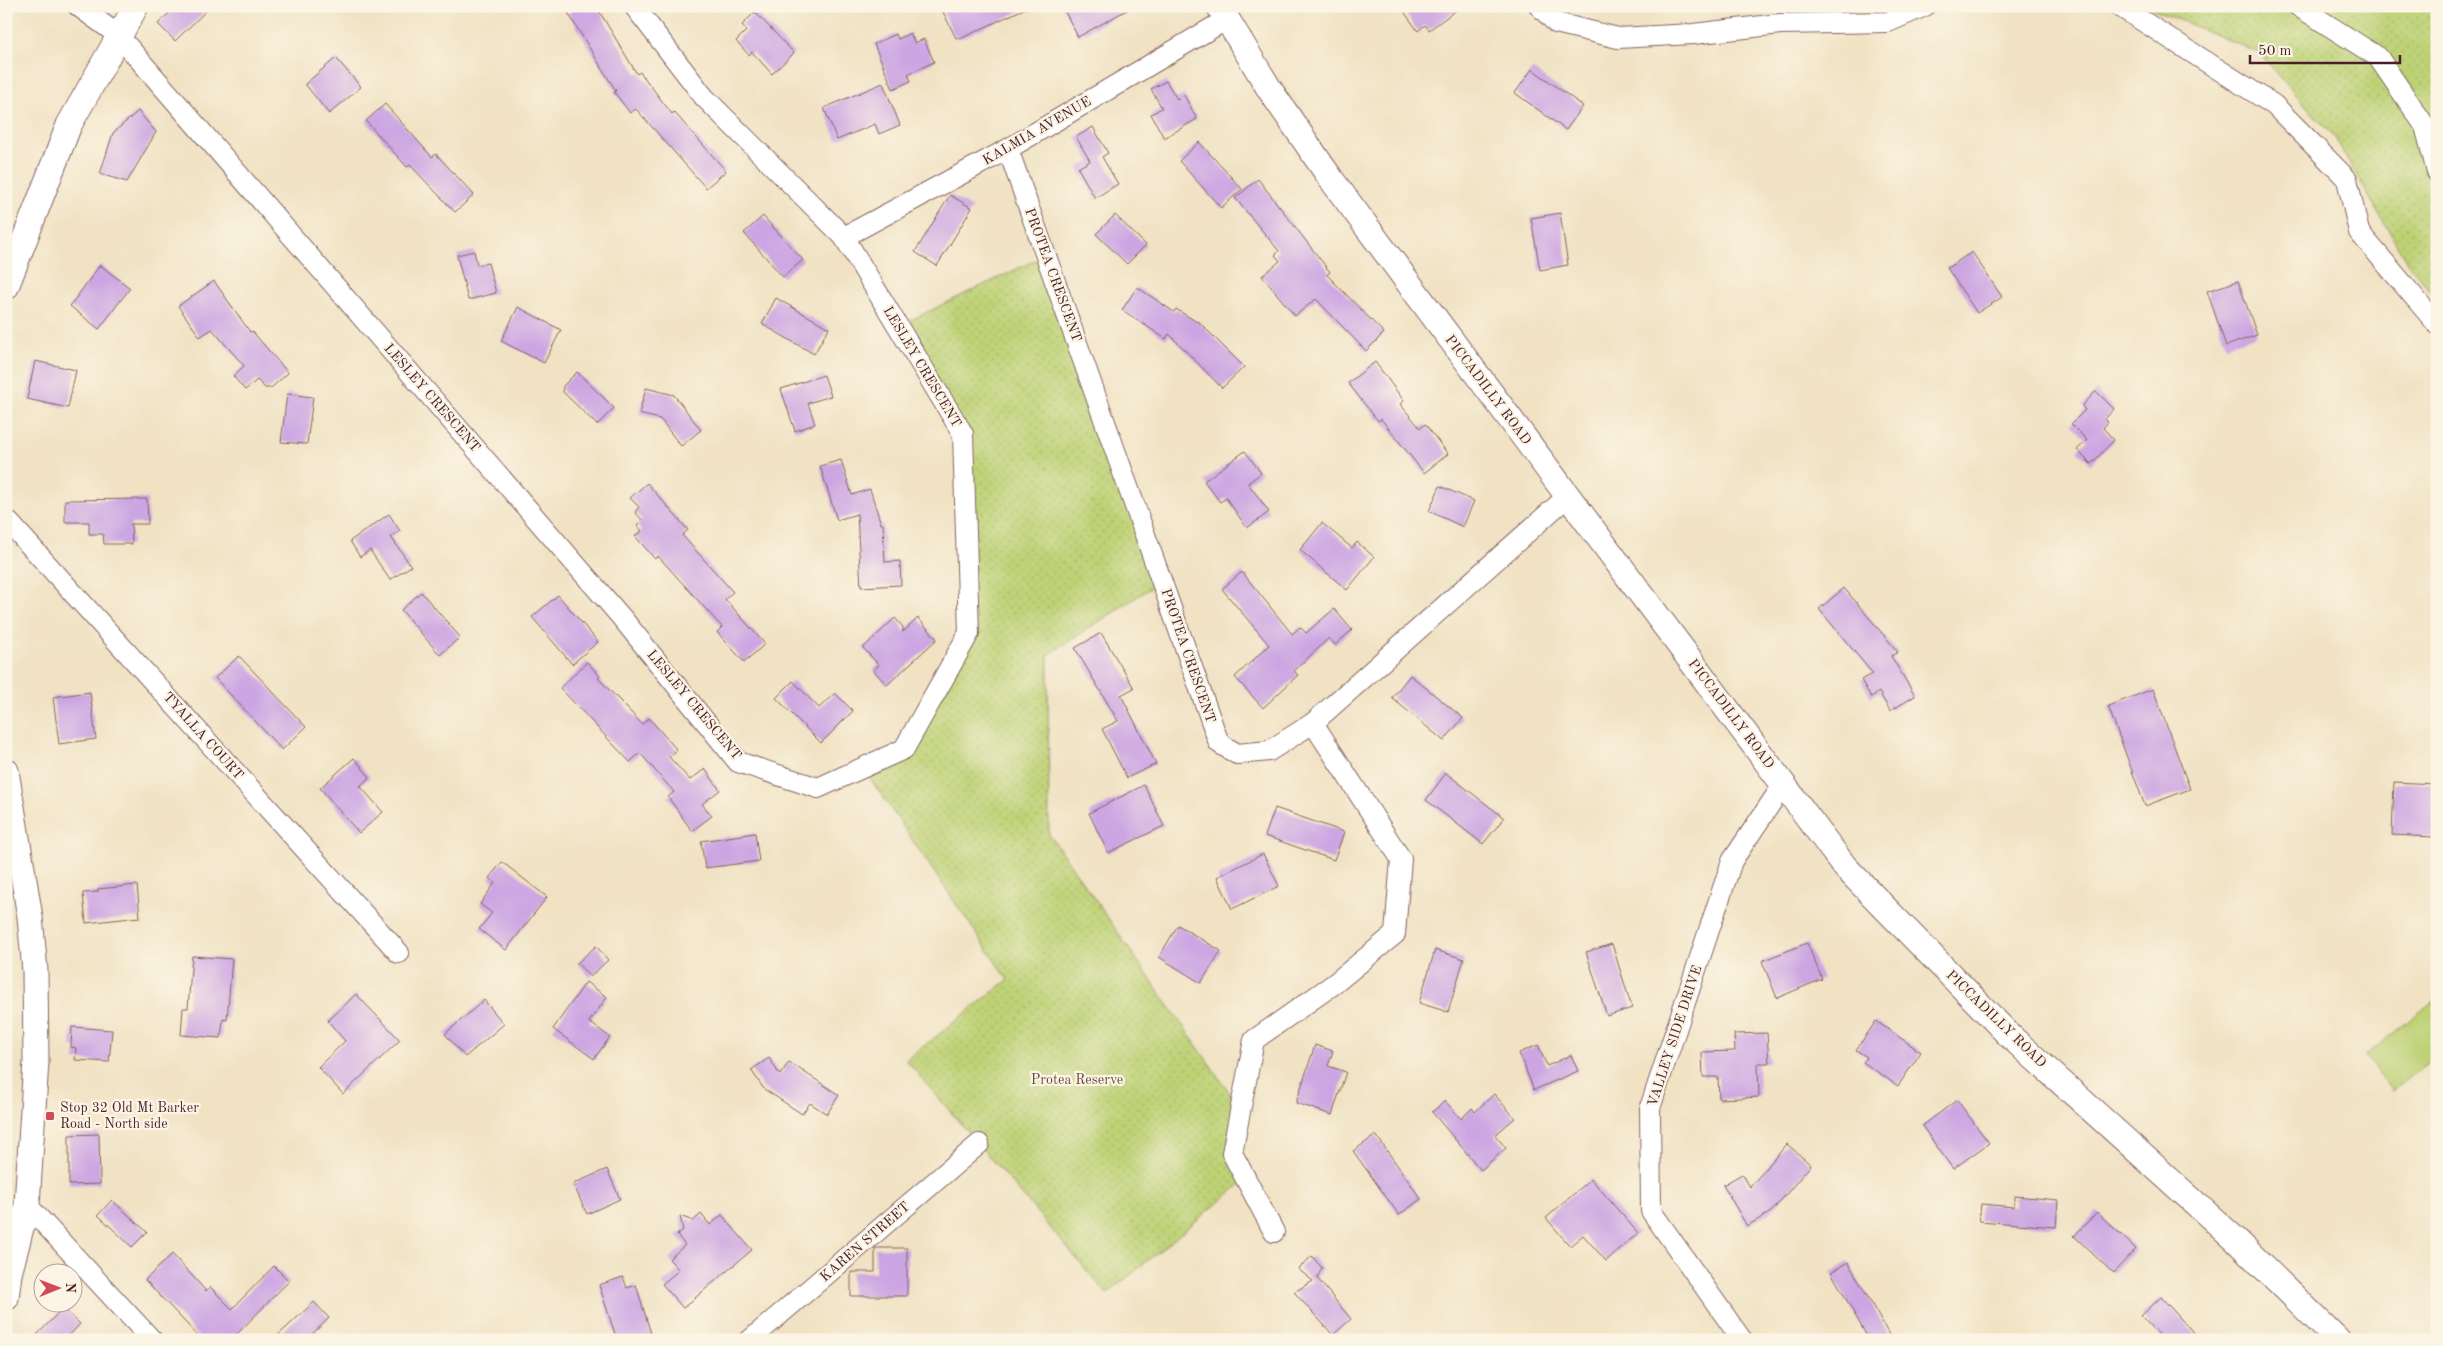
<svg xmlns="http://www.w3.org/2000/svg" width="2443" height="1346" font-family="'Old Standard TT',serif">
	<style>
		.park { fill: url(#park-dots); stroke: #847850 }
		.pitch { fill: #bdd175; stroke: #847850 }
		.building { fill: #cca6e2 }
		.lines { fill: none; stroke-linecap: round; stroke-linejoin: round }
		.minor-casing { stroke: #846360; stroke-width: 22 }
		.major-casing { stroke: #846360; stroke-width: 27 }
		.minor { stroke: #fff; stroke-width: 20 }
		.major { stroke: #fff; stroke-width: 25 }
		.poi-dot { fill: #d1495b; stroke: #fcf5e5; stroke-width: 2 }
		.labels { text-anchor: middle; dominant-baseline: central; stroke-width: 4.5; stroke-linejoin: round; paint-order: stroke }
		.street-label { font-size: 14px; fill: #4a1f2b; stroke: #fcf5e5 }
		.park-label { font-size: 14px; fill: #674c3e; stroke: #fcf5e5 }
		.poi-label { font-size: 14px; fill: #4a1f2b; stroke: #fcf5e5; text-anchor: start }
	</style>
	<defs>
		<pattern id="park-dots" width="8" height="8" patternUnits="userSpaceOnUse" patternTransform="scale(1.25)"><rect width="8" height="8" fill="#bdd175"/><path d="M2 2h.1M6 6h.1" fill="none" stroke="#a4b365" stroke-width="1.8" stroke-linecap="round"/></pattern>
	</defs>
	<rect width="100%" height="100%" fill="#fcf5e5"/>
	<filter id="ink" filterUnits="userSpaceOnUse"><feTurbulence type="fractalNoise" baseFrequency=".02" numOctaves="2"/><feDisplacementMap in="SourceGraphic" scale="10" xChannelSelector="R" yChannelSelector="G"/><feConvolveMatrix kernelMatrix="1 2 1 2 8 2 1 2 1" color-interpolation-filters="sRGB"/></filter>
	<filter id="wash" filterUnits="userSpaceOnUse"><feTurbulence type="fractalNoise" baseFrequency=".0096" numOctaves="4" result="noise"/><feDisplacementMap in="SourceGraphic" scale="20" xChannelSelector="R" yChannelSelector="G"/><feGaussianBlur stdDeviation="1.12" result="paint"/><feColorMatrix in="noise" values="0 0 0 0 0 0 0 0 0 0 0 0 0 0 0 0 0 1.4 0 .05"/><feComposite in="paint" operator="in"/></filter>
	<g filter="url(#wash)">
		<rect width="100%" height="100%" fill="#f0e2c3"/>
		<g class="park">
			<path d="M2146 6H2437V298L2408 264 2335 138 2259 53Z"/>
			<path d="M1046 255 1161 581 1048 655 1049 834 1241 1109 1232 1153 1246 1180 1107 1294 906 1060 1008 980 863 768 904 749 969 633 963 434 898 326Z"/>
		</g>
		<path class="pitch" d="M2437 998V1056L2393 1091 2365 1056Z"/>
		<g id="blocks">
			<g class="building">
				<path d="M176 6H211L175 41 158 24Z"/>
				<path d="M580 6H596L637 74 640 72 672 114 674 112 726 171 706 188 636 109 630 113 614 92 616 91 568 13Z"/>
				<path d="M955 6H1030L962 38H956L943 12Z"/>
				<path d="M1062 6H1134L1078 37Z"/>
				<path d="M1400 6H1462L1429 30 1425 25 1418 31Z"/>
				<path d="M755 12 794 53 772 74 752 52 749 55 736 41 747 30 742 25Z"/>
				<path d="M910 33 915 43 924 39 934 62 908 74 911 81 893 89 874 44 896 34 898 39Z"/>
				<path d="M336 58 361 87 329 114 305 84Z"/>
				<path d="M1532 69 1583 106 1566 130 1515 93Z"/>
				<path d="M1166 81 1177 99 1184 95 1197 119 1164 138 1151 114 1162 108 1151 89Z"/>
				<path d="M883 83 900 125 879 134 875 124 837 140 824 108Z"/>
				<path d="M385 104 432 157 436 154 474 195 455 212 410 165 407 167 366 121Z"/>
				<path d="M138 111 156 132 127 182 100 174 113 133Z"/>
				<path d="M1093 127 1108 153 1102 157 1118 184 1095 198 1078 168 1090 161 1076 137Z"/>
				<path d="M1199 142 1242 189 1221 208 1179 161Z"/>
				<path d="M1258 179 1330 272 1327 275 1384 333 1366 351 1316 299 1295 316 1262 276 1280 261 1275 255 1279 251 1235 198Z"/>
				<path d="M950 195 972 208 937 266 915 252Z"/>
				<path d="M1560 213 1568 265 1540 270 1531 218Z"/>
				<path d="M1115 215 1146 245 1127 264 1096 234Z"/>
				<path d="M763 216 803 260 783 277 744 233Z"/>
				<path d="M474 251 477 265 488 263 496 293 468 300 457 255Z"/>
				<path d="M1972 252 2002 297 1977 313 1947 268Z"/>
				<path d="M100 265 130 288 99 329 70 306Z"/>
				<path d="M214 281 250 332 252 331 288 373 271 388H265L257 380 245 390 233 376 244 366 212 329 200 337 178 306Z"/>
				<path d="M2238 281 2257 335 2226 346 2207 291Z"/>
				<path d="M1137 287 1174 312 1176 309 1197 322 1198 321 1244 367 1222 388 1169 334 1166 339 1122 310Z"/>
				<path d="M776 298 829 328 814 354 762 324Z"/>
				<path d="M518 307 561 330 544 363 501 341Z"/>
				<path d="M35 361 76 370 68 408 27 399Z"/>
				<path d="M1375 362 1404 401 1400 404 1420 428 1425 424 1448 454 1424 473 1381 419 1378 421 1348 383Z"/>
				<path d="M577 372 614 408 597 425 563 392V386Z"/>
				<path d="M824 375 831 396 808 403 815 424 795 431 781 389Z"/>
				<path d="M646 388 674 395 701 430 681 446 660 419 639 414Z"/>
				<path d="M2096 391 2114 409 2105 419 2108 422 2103 428 2114 440 2091 464 2077 450 2087 440 2071 424 2085 410 2082 406Z"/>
				<path d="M287 394 313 397 307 444 281 442Z"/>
				<path d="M1245 451 1261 473 1248 483 1269 512 1247 528 1226 498 1220 502 1204 481Z"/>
				<path d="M841 460 852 495 870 489 881 524H883L885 562 900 561 901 585 861 587 857 514 837 520 820 466Z"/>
				<path d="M647 483 688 530 682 535 733 592 725 599 765 644 744 662 717 632 722 627 658 556 655 559 635 536 642 531 637 525 642 520 635 512 639 507 630 498Z"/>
				<path d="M1440 486 1474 501 1463 527 1429 511Z"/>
				<path d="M147 499 148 524H131L132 544H104L103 534H89V522H65V500Z"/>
				<path d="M389 514 400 531 391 537 411 566 390 580 370 550 360 557 350 541Z"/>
				<path d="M1322 523 1352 548 1357 542 1374 557 1347 590 1300 550Z"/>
				<path d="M1242 572 1292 634 1300 627 1306 633 1334 609 1352 630 1335 645 1329 638 1294 671 1298 675 1263 708 1235 677 1269 645 1222 589Z"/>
				<path d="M1844 588 1898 652 1891 656 1915 696 1890 711 1879 692 1871 697 1861 680 1873 674 1819 609Z"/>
				<path d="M421 592 460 637 440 655 401 610Z"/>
				<path d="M558 595 598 642 572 664 532 617Z"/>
				<path d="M895 618 903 627V632L918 618 937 639 887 685 873 670 879 665 863 648Z"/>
				<path d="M1101 633 1134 688 1121 695 1156 764 1127 778 1102 729 1118 721 1075 648Z"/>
				<path d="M239 656 306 727 282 750 215 678Z"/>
				<path d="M587 662 600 676 598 678 642 724 649 718 677 750 669 757 690 780 705 769 720 790 702 804 712 816 692 831 668 797 674 792 640 753 630 762 560 688Z"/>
				<path d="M1410 675 1463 718 1444 741 1392 698Z"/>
				<path d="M793 681 819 708 835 693 853 711 821 743 776 698Z"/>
				<path d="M2153 689 2190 789 2145 806 2108 706Z"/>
				<path d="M90 692 96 739 59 744 53 697Z"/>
				<path d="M354 758 370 777 360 786 383 812 359 833 320 788Z"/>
				<path d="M1446 773 1504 818 1483 844 1426 800Z"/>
				<path d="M2394 782 2436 784 2433 837 2392 835Z"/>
				<path d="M1144 785 1164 826 1108 853 1089 813Z"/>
				<path d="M1275 808 1344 832 1334 860 1265 836Z"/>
				<path d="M755 833 759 861 705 868 701 841Z"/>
				<path d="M1263 854 1279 886 1232 909 1217 877Z"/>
				<path d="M502 862 547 897 506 950 479 929 492 913 480 904 495 883 489 878Z"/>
				<path d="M137 885 140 917 86 923 83 893 98 892V889Z"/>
				<path d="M1178 925 1221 951 1201 983 1159 957Z"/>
				<path d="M1807 943 1822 979 1777 998 1762 961Z"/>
				<path d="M1612 944 1632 1008 1607 1016 1586 952Z"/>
				<path d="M596 946 608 960 590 977 577 963Z"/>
				<path d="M1435 950 1464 959 1448 1012 1419 1003Z"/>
				<path d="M192 956 232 959 227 1020 223 1019 221 1038 181 1035 183 1008H188Z"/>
				<path d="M586 982 607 997 589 1022 610 1037 594 1059 553 1029Z"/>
				<path d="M356 994 400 1040 343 1094 318 1067 345 1041 328 1021Z"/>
				<path d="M484 1000 504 1024 465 1057 445 1034Z"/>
				<path d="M1876 1021 1921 1052 1898 1086 1863 1062 1867 1057 1856 1050Z"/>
				<path d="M72 1027 112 1030 109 1062 75 1060 76 1048 71 1047Z"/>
				<path d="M1767 1033 1769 1063H1758L1759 1097 1719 1099 1718 1077H1703L1702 1052 1735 1051 1734 1034Z"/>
				<path d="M1315 1045 1333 1051 1328 1066 1346 1072 1332 1115 1296 1103Z"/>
				<path d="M1538 1045 1547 1066 1571 1055 1578 1071 1534 1090 1519 1053Z"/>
				<path d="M769 1058 780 1075 789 1062 839 1095 827 1114 810 1103 802 1114 764 1089 751 1070Z"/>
				<path d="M1494 1094 1515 1118 1495 1135 1506 1148 1481 1170 1432 1112 1445 1101 1461 1119 1472 1108 1475 1112Z"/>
				<path d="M1957 1100 1989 1143 1953 1169 1922 1126Z"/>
				<path d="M99 1134 100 1184 69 1185V1135Z"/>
				<path d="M1376 1135 1421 1199 1399 1215 1353 1151Z"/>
				<path d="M1787 1144 1811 1165 1771 1212 1747 1226 1723 1185 1742 1174 1750 1187Z"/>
				<path d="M607 1169 620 1199 587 1214 573 1184Z"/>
				<path d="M1591 1179 1638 1233 1606 1261 1583 1235 1570 1246 1546 1218Z"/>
				<path d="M2015 1196 2058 1200 2056 1227 1979 1221 1981 1204 2014 1207Z"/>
				<path d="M112 1200 147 1232 132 1247 98 1215Z"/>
				<path d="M2097 1212 2136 1249 2113 1273 2074 1236Z"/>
				<path d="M701 1214 710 1225 722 1215 752 1250 683 1308 662 1284 679 1270 669 1259 685 1245 677 1235 683 1230 680 1216 693 1221Z"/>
				<path d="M875 1248H907V1296H851V1272H875Z"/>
				<path d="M172 1254 206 1291 210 1287 232 1309 274 1266 289 1281 231 1340H202L145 1280Z"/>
				<path d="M1312 1256 1322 1268 1317 1278 1351 1319 1333 1335 1294 1292 1313 1281 1298 1269Z"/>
				<path d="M1848 1262 1892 1340H1869L1831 1272Z"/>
				<path d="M623 1277 627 1288 636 1285 653 1340H617L599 1285Z"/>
				<path d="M2161 1297 2200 1340H2163L2141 1316Z"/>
				<path d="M314 1302 329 1318 306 1340H273Z"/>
				<path d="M63 1308 80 1324 65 1340H32Z"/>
			</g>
		</g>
	</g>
	<g filter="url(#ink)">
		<use href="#blocks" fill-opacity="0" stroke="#846360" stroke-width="1"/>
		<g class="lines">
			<g class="minor-casing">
				<g id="minor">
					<path d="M78 6 118 35 622 618 738 762 818 788 904 749 969 633 963 434 844 237 704 97 634 6"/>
					<path d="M1539 6 1556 23 1618 38 1693 34 1780 24 1888 22 1925 6"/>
					<path d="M2119 6 2274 105 2347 179 2359 232 2437 324"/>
					<path d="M2298 6 2378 57 2425 126 2437 172"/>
					<path d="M1008 149 1219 743 1237 754 1269 751 1313 723 1568 496"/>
					<path d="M844 237 1008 149 1227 19"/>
					<path d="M6 519 399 953"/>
					<path d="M27 1205 152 1340"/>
					<path d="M1274 1232 1232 1153 1254 1040 1334 984 1395 934 1401 859 1313 723"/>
					<path d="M750 1340 979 1144"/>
					<path d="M1742 1340 1651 1211 1650 1108 1732 861 1783 785"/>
				</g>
			</g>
			<g class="major-casing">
				<g id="major">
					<path d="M1219 6 1270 90 1331 179 1845 867 2010 1036 2236 1240 2338 1340"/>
					<path d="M6 287 69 125 136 6"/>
					<path d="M6 771 30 917 35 971 36 1061 27 1205 9 1274 6 1298"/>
				</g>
			</g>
			<use href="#minor" class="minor"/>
			<use href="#major" class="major"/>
		</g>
	</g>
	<rect class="poi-dot" x="45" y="1111" width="10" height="10" rx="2.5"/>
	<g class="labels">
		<g class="street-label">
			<text transform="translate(1037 131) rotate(-30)">KALMIA AVENUE</text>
			<text transform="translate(1053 275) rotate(70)">PROTEA CRESCENT</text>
			<text transform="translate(922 367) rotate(59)">LESLEY CRESCENT</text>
			<text transform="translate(1488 390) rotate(53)">PICCADILLY ROAD</text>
			<text transform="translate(432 398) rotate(49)">LESLEY CRESCENT</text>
			<text transform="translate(1188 656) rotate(71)">PROTEA CRESCENT</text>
			<text transform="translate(694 705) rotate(50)">LESLEY CRESCENT</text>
			<text transform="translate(1731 714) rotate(53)">PICCADILLY ROAD</text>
			<text transform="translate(203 736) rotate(48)">TYALLA COURT</text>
			<text transform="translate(1996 1019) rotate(44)">PICCADILLY ROAD</text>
			<text transform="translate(1675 1036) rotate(-72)">VALLEY SIDE DRIVE</text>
			<text transform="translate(865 1242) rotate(-41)">KAREN STREET</text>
		</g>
		<g class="park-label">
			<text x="1077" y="1080">Protea Reserve</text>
		</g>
		<g class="poi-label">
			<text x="60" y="1108">Stop 32 Old Mt Barker<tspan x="60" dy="16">Road - North side</tspan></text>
		</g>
	</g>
	<rect width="2443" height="1346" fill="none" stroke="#fcf5e5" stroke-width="25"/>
	<g transform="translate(58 1288) rotate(89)"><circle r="24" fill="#fcf5e5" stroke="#b59f9b"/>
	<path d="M0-4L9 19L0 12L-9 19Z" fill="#d1495b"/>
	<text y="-8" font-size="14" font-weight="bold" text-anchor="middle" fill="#4a1f2b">N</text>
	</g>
	<path d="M2250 55v8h150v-8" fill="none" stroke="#4a1f2b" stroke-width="2.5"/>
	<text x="2258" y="55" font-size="15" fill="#4a1f2b" stroke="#fcf5e5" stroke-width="4" paint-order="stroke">50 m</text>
</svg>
